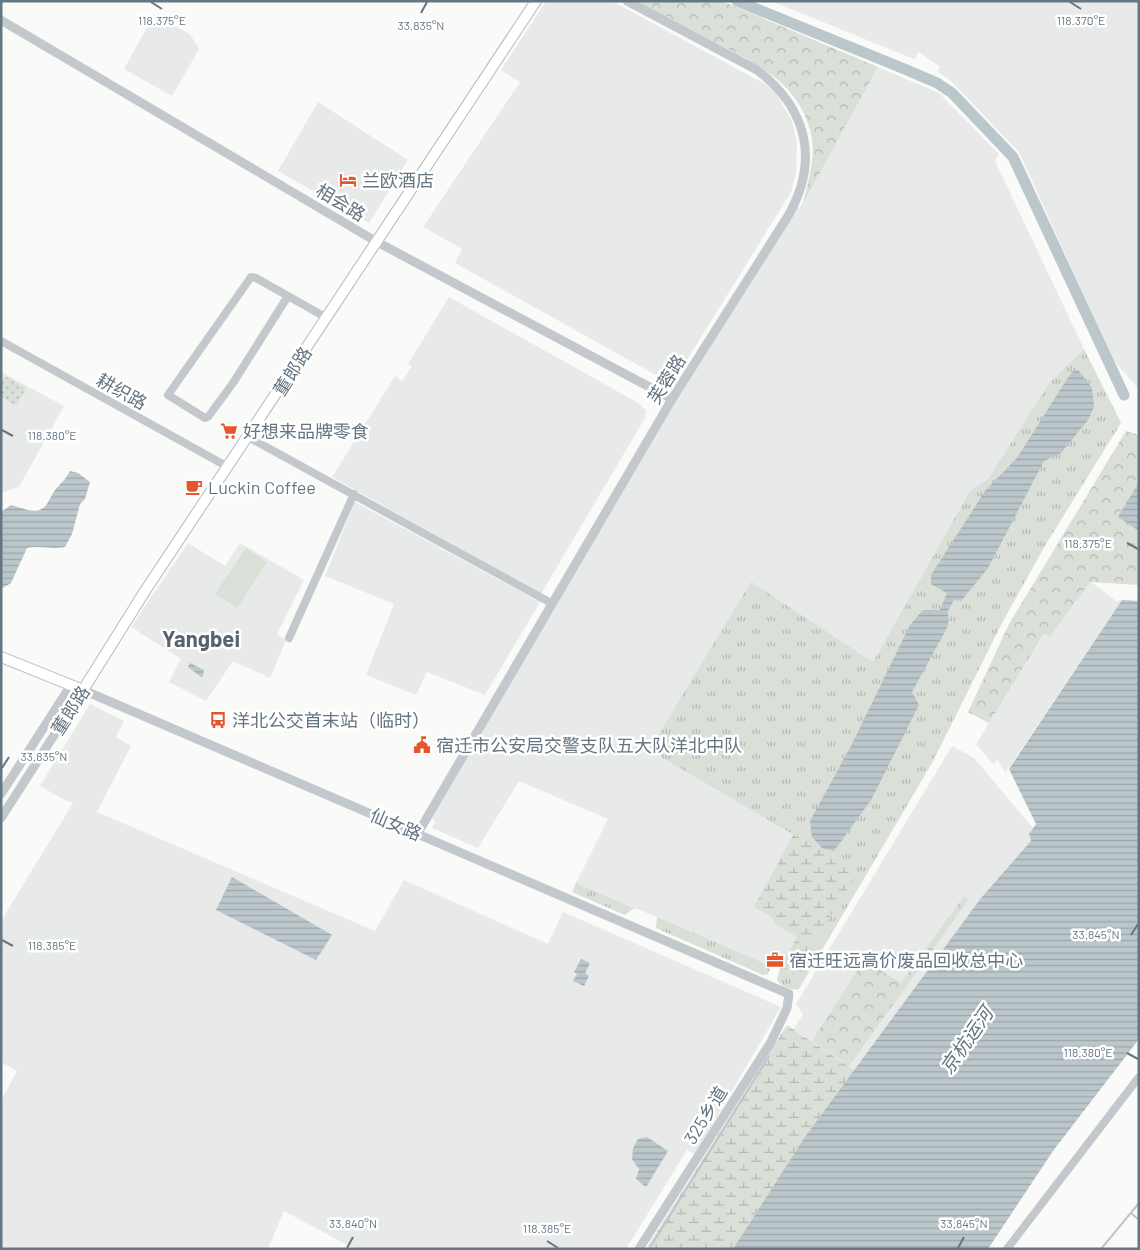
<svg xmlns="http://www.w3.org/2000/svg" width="1140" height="1250" font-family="Barlow,'Noto Sans SC',sans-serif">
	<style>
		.built { fill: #e8e9e9 }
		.grass { fill: url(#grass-tufts) }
		.forest { fill: url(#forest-crowns) }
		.wetland { fill: url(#wetland-marsh) }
		.garden { fill: url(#garden-dots) }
		.pitch { fill: #dadfd7 }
		.water { fill: url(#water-rules) }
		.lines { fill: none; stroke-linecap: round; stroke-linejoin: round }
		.stream { stroke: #bbc7cb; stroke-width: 2 }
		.river { stroke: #bbc7cb; stroke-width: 11 }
		.secondary-casing { stroke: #b3babf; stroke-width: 12 }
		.minor { stroke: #c3c8cc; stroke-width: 8 }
		.tertiary { stroke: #c3c8cc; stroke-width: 9 }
		.secondary { stroke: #fff; stroke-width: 10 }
		.ticks { fill: none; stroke: #657683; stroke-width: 2 }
		.labels { text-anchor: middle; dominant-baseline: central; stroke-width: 5; stroke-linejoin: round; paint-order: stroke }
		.poi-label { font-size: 18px; fill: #657683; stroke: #fff; text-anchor: start }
		.street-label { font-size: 18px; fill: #657683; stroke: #fff }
		.water-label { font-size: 19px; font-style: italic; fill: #60757c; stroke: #fff }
		.district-label { font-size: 22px; font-weight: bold; fill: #57646e; stroke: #fff }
		.ticks-label { font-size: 12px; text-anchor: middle; fill: #657683; stroke: #fff; stroke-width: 5; stroke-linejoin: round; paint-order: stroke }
	</style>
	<defs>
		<pattern id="grass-tufts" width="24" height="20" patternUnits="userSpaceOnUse" patternTransform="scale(1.25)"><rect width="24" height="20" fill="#dadfd7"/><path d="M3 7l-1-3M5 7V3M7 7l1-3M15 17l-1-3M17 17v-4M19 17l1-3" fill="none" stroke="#b4b9b4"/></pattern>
		<pattern id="forest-crowns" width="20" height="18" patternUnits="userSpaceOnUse" patternTransform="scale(1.25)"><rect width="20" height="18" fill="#dadfd7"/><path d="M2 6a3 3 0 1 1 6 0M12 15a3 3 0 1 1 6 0" fill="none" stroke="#b4b9b4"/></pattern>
		<pattern id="wetland-marsh" width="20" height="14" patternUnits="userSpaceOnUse" patternTransform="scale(1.25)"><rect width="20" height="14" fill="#dadfd7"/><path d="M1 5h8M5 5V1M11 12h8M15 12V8" fill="none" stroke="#b4b9b4"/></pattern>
		<pattern id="garden-dots" width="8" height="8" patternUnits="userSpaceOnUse" patternTransform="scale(1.25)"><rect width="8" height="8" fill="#dadfd7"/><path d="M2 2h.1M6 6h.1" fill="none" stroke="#b4b9b4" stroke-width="1.8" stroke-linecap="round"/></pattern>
		<pattern id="water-rules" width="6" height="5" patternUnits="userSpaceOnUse" patternTransform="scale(1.25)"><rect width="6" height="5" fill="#bbc7cb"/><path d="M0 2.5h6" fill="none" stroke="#9ca6aa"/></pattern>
	</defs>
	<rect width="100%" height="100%" fill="#fafaf8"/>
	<g class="built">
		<path d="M546 1H612L765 84 775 92 792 121 797 143 796 173 791 192 672 384 455 263 462 249 423 227 520 82 501 70Z"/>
		<path d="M771 1H1139V389L1113 360 1019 152 951 81 937 71 940 67 919 52 914 59Z"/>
		<path d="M154 15 190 34 199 49 172 96 124 69Z"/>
		<path d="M878 67 939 93 999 154 995 161 1084 349 1049 383 988 479 970 491 873 662 649 750 858 872 793 975 576 883 608 819 519 781 478 848 432 828 435 822 432 818 554 606 680 393 796 207 799 209Z"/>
		<path d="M318 102 408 160 369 223 278 171Z"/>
		<path d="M449 297 640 404 646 411 645 418 541 594 332 477 395 376 402 381 412 366 408 364Z"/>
		<path d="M1 372 64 406 19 487 1 493Z"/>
		<path d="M355 502 540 602 485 695 427 672 416 695 366 675 394 604 325 576Z"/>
		<path d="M188 543 225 566 240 543 304 580 277 634 286 640 270 678 233 661 206 701 169 682 181 659 131 627Z"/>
		<path d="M1090 581 1116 601 1122 600 1005 773 998 760 993 764 976 744 1045 633 1050 635Z"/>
		<path d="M90 704 124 721 116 737 131 746 97 812 375 931 404 880 548 944 563 912 781 1007 695 1154 687 1150 626 1249H355L284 1211 268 1249H1V1101L17 1071 1 1062V921L73 803 63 799 40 786Z"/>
		<path d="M952 746 974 758 1033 828 1029 834 1031 841 981 898 854 1070 794 1029 803 1014 796 1004Z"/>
	</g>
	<g class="grass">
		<path d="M1084 349 1121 423 1046 544 1002 623 932 763 799 989C792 991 780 986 777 980L780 969 793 975 857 872 649 750 751 582 873 662 970 491 988 479 1049 383Z"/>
		<path d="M576 883 634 908 625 915 572 892Z"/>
		<path d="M657 917 771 966 768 974 763 975 656 928Z"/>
	</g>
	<g class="forest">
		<path d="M636 1H722L878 67 803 203C808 182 815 160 812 139 802 83 755 63 710 40 684 28 660 16 636 1Z"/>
		<path d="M1126 431 1139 435V585L1090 582 1050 636 1044 634 989 723 968 712 1009 624Z"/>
		<path d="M964 896 969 899 849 1066 812 1041 857 971 849 965 856 955 901 983Z"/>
	</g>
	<g class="wetland">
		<path d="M794 834 858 872 793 975 780 969 797 937 777 925 771 916 754 907Z"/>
		<path d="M787 1025 854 1070 804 1138 733 1249H646Z"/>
	</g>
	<path class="garden" d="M5 376 26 388 16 406 1 397V383Z"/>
	<path class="pitch" d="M246 548 267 562 237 608 215 594Z"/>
	<g class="water">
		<path d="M1078 370 1092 388 1094 407 1088 420 1061 453 1044 461 988 568 961 601 954 600 948 611V626L912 692 919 705 871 800 834 851 822 848 812 837 810 821 852 744 910 625 923 610H940L947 593 931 584V575L985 491 1017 458 1065 382 1072 372Z"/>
		<path d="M70 471 78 473 90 482 85 499 80 504 72 534 65 547C52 550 39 545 27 548L11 583 1 589V512L11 505C24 508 37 517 47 504 50 499 52 494 55 490 61 483 66 479 70 471Z"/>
		<path d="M1139 482V531L1118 517Z"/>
		<path d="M1122 600 1139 601V1039L1053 1151 988 1249H733L804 1138 981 898 1031 841 1029 834 1036 824 1009 769Z"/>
		<path d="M190 663 204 670 203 676 201 677 188 667Z"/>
		<path d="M232 877 332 935 316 960 216 910Z"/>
		<path d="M581 959 590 963 585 973 589 976 584 986 573 981 577 974 574 972Z"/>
		<path d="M647 1137 668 1151 646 1187 636 1179 639 1169 632 1159 633 1148 638 1139Z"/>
	</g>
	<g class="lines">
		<g class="stream">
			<path d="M1131 1213 1139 1220"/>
			<path d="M649 1249 769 1056"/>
			<path d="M1101 1249 1139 1203"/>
		</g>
		<path class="river" d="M737 1 907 70 937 83 952 93 1013 157 1124 395"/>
		<g class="secondary-casing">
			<path id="secondary" d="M1 657 83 690 145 591 536 1"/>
		</g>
		<g class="minor">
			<path d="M288 296 233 383 208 417 205 418 168 395 251 277 256 278 327 318"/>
			<path d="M1 341 228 467"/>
			<path d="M248 437 551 603"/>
			<path d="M289 638 354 494"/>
			<path d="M1007 1249 1139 1077"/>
		</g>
		<g class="tertiary">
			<path d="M1 20 377 242 672 399"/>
			<path d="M1 794 71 685"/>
			<path d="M1 818 83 690 789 994 787 1008 771 1042 639 1249"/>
			<path d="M418 833 672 399 788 216C820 160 807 108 757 70L627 1"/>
		</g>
		<use href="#secondary" class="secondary"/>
	</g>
	<path class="ticks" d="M151 2 162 9M1070 2 1081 9M421 13 427 2M2 430 13 436M1127 543 1138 549M2 768 9 757M1131 935 1138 924M2 940 13 946M1127 1053 1138 1059M547 1241 558 1248M347 1248 353 1237M958 1248 964 1237"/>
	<defs>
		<g id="hotel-bare" transform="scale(1.35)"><path d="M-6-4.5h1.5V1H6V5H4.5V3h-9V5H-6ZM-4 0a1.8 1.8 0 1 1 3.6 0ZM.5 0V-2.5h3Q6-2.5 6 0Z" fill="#e4572e" stroke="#fff" stroke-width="2.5" paint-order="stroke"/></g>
		<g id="supermarket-bare" transform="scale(1.35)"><path d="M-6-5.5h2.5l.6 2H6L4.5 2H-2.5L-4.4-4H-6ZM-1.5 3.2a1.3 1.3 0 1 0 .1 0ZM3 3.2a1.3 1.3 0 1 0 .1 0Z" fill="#e4572e" stroke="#fff" stroke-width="2.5" paint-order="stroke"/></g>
		<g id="cafe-bare" transform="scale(1.35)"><path d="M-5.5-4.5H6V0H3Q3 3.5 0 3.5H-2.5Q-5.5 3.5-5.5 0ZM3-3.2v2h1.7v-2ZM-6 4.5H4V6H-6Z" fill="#e4572e" stroke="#fff" stroke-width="2.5" paint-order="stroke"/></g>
		<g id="bus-bare" transform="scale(1.35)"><path d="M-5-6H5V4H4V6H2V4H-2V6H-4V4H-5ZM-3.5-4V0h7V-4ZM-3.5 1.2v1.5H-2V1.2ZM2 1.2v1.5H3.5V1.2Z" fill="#e4572e" stroke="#fff" stroke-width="2.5" paint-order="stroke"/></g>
		<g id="civic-bare" transform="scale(1.35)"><path d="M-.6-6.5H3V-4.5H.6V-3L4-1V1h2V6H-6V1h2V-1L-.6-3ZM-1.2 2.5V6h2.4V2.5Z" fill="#e4572e" stroke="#fff" stroke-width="2.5" paint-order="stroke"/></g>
		<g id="office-bare" transform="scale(1.35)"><path d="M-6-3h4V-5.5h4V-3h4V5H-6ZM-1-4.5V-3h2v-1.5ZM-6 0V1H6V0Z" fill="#e4572e" stroke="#fff" stroke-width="2.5" paint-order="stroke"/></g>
	</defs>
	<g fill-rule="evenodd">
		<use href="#hotel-bare" x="348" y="180"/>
		<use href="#supermarket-bare" x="229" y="431"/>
		<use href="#cafe-bare" x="194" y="487"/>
		<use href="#bus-bare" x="218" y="720"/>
		<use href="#civic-bare" x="422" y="745"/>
		<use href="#office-bare" x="775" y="960"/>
	</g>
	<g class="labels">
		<g class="poi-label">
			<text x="362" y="180">兰欧酒店</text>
			<text x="243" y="431">好想来品牌零食</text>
			<text x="208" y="487">Luckin Coffee</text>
			<text x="232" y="720">洋北公交首末站（临时）</text>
			<text x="436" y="745">宿迁市公安局交警支队五大队洋北中队</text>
			<text x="789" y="960">宿迁旺远高价废品回收总中心</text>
		</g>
		<g class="street-label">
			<text transform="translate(341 202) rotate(31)">相会路</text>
			<text transform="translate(292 371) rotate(-57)">董郎路</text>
			<text transform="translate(666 379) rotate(-58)">芙蓉路</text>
			<text transform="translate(122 391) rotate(29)">耕织路</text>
			<text transform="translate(70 710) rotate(-57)">董郎路</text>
			<text transform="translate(396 824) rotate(23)">仙女路</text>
			<text transform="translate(705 1115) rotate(-58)">325乡道</text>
		</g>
		<g class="water-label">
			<text transform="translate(966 1040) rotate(-55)">京杭运河</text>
		</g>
		<g class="district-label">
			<text x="201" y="638">Yangbei</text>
		</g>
	</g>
	<g class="ticks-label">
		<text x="1081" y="25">118.370°E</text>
		<text x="162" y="25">118.375°E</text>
		<text x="421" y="30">33.835°N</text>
		<text x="52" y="440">118.380°E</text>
		<text x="1088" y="548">118.375°E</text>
		<text x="44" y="761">33.835°N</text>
		<text x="1096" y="939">33.845°N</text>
		<text x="52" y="950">118.385°E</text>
		<text x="1088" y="1057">118.380°E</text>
		<text x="353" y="1228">33.840°N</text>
		<text x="964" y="1228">33.845°N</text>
		<text x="547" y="1233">118.385°E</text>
	</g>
	<rect width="1140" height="1250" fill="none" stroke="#657683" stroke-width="5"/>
</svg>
